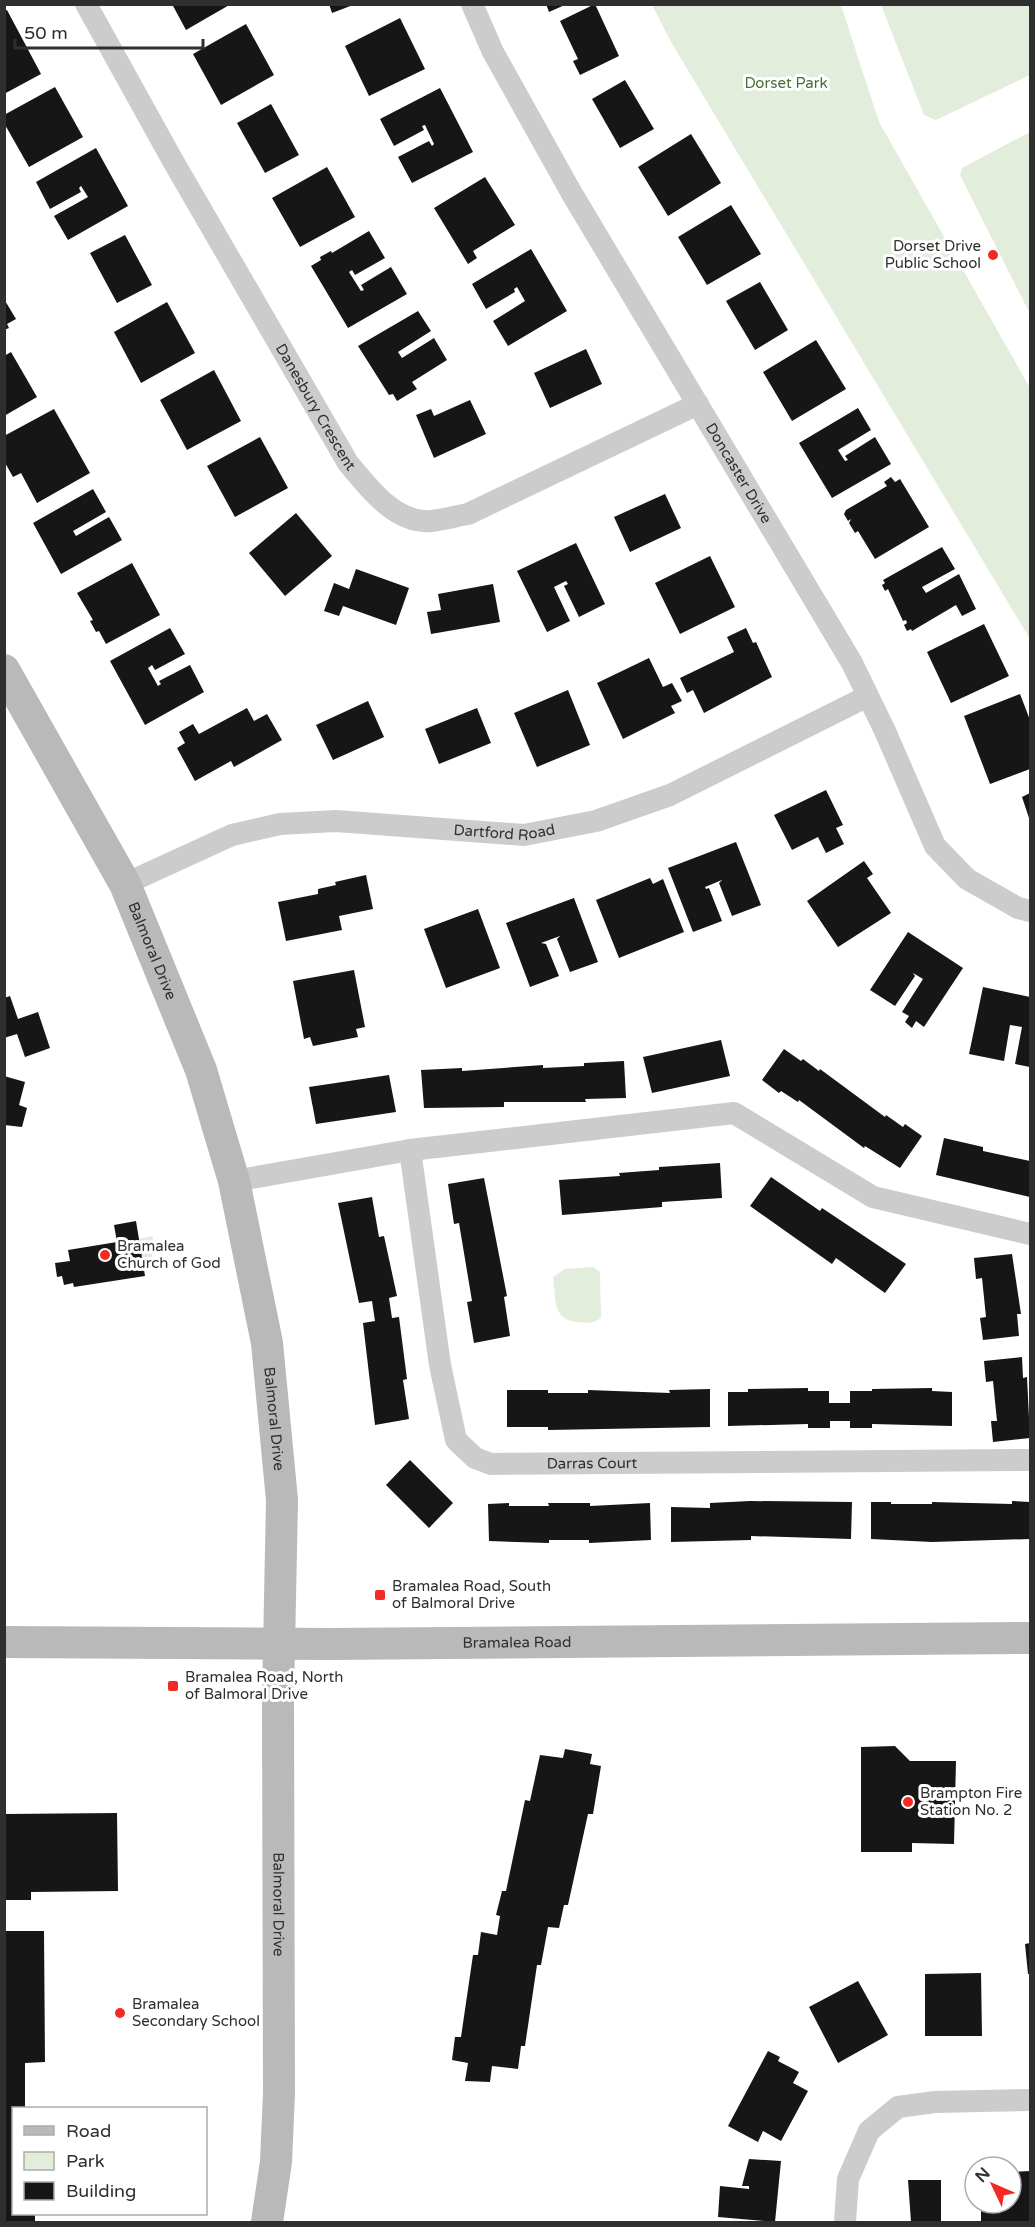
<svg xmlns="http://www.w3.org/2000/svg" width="1035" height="2227" font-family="'Varela Round',sans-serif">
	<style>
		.green { fill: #e3eddb }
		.building { fill: #161616 }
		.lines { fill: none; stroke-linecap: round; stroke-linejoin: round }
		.street { stroke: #ccc; stroke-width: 22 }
		.secondary { stroke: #b9b9b9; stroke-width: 32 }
		.poi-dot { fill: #f32b23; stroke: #fff; stroke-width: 2 }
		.labels { text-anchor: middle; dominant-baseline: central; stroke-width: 6; stroke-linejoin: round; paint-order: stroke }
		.park-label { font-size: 15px; fill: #4b6e38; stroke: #fff }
		.poi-label { font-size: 15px; fill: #2f2f2f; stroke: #fff; text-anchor: start }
		.street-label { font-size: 15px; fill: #2f2f2f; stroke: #fff }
	</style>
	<rect width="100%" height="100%" fill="#fff"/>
	<g class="green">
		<path d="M652 5H841L879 122 1030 388V639L671 42Z"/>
		<path d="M881 5H1030V75L936 120 924 115Z"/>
		<path d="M1030 132V314L960 175 962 168Z"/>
		<path d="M153 1236 151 1270 144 1271 139 1239Z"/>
		<path d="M593 1267 600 1272 601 1318C592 1324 587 1323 577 1322 552 1320 556 1298 553 1277L565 1269Z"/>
	</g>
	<g class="building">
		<path d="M172 4H231L186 30Z"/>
		<path d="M329 4H353V5L332 13Z"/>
		<path d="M546 4H567L549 12Z"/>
		<path d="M595 4 619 56 580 75 573 61 578 59 560 21Z"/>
		<path d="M7 10 41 74 4 94V11Z"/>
		<path d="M400 18 425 69 369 96 345 46Z"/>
		<path d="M246 24 274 75 221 105 193 54Z"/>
		<path d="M625 80 654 129 620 148 592 99Z"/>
		<path d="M55 87 83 137 29 167 4 123V115Z"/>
		<path d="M440 88 473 152 412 183 398 157 429 141 432 146 434 144 425 125 422 126 424 130 394 146 380 119Z"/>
		<path d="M271 104 299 155 265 173 237 123Z"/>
		<path d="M691 134 721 183 668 216 638 167Z"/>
		<path d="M96 148 128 206 68 240 54 216 88 197 81 186 79 188 81 192 50 209 36 182Z"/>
		<path d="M327 167 355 217 300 247 272 198Z"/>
		<path d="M485 177 515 225 473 251 477 258 468 264 434 208Z"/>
		<path d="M731 205 761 254 707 285 678 237Z"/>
		<path d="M369 231 385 258 355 275 352 270 349 272 361 291 364 290 361 285 391 267 407 294 348 328 311 266 321 260 320 257 331 251 332 253Z"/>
		<path d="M125 235 152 285 117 303 90 253Z"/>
		<path d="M531 249 567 311 508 346 493 321 525 301 517 287 514 289 515 292 486 309 472 284Z"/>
		<path d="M760 282 788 330 755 350 726 301Z"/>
		<path d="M4 299 16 319 7 324 9 328 4 330Z"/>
		<path d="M167 302 195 353 141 383 114 332Z"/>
		<path d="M418 311 431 331 398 352 402 358 434 338 447 360 412 382 417 389 397 401 393 394 389 395 358 346Z"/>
		<path d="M816 340 846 389 792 421 763 372Z"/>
		<path d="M586 349 602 384 550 408 534 373Z"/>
		<path d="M11 352 37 397 4 416V356Z"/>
		<path d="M214 370 241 421 187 450 160 400Z"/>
		<path d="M470 400 486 434 434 458 416 415 431 409 434 416Z"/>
		<path d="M858 408 871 430 838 450 845 461 848 460 845 456 875 437 891 464 832 498 799 443Z"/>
		<path d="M54 409 90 473 37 503 21 473 13 477 4 461V436Z"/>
		<path d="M260 437 288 488 235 517 207 466Z"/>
		<path d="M891 477 895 482 900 479 929 527 875 559 858 531 855 533 849 523 851 519 848 521 844 514 846 510 887 486 884 482Z"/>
		<path d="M93 489 106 512 73 531 76 536 109 517 122 540 61 574 33 523Z"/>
		<path d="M665 494 681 528 630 552 614 517Z"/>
		<path d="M296 513 332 556 285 596 249 553Z"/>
		<path d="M576 543 605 604 579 617 564 586 568 584 566 581 554 587 570 621 547 632 517 571Z"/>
		<path d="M942 547 955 569 922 587 926 593 959 574 976 609 962 616 956 605 912 631 911 629 907 631 904 625 907 623 906 620 903 621 888 589 885 591 882 585 885 583 883 580Z"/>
		<path d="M710 556 735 607 680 634 655 583Z"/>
		<path d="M132 563 160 615 106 644 99 631 96 632 90 621 93 620 77 593Z"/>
		<path d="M356 569 409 588 396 625 343 606 339 616 324 611 334 583 349 589Z"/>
		<path d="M493 584 500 622 431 634 427 612 441 610 438 594Z"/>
		<path d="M984 624 1009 676 951 703 927 652Z"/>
		<path d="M170 628 185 654 155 670 152 665 148 668 158 686 161 684 159 681 190 665 204 692 145 725 110 661Z"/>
		<path d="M746 628 753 643 756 642 772 677 704 713 693 690 687 693 680 678 734 652 727 637Z"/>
		<path d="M649 658 663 687 672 683 682 701 671 706 675 713 623 739 597 683Z"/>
		<path d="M568 690 590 745 537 767 514 713Z"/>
		<path d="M1020 694 1030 720V769L990 784 964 716Z"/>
		<path d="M368 701 384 737 333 760 316 725Z"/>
		<path d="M247 708 254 721 267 714 282 740 234 767 231 761 195 781 177 748 185 743 179 732 193 724 199 734Z"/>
		<path d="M477 708 491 743 439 764 425 729Z"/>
		<path d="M826 790 843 825 836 828 844 844 826 853 818 837 792 850 774 815Z"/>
		<path d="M1030 793V821L1022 797Z"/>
		<path d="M736 842 761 905 732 916 719 883 722 880 705 887 706 889 709 888 722 921 693 932 668 868Z"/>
		<path d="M864 861 873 874 867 878 891 913 838 947 807 901Z"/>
		<path d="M366 875 373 909 339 916 342 930 286 941 278 902 318 894V889L336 885 335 882Z"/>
		<path d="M650 878 653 884 663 879 684 932 619 958 596 900Z"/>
		<path d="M574 898 598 962 570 972 557 939 560 936 541 943 546 944 559 976 530 987 506 923Z"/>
		<path d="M478 909 500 968 446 988 424 929Z"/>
		<path d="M908 932 963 968 924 1027 916 1021 912 1028 905 1022 909 1016 902 1012 923 979 913 973 915 976 895 1006 870 990Z"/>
		<path d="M354 970 365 1027 356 1029 358 1037 313 1046 310 1037 304 1039 293 981Z"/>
		<path d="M983 987 1030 997V1067L1015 1064 1022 1027 1010 1025 1004 1061 969 1054Z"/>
		<path d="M10 996 18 1019 38 1012 50 1048 25 1057 17 1034 4 1038V998Z"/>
		<path d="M721 1040 730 1076 652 1093 643 1057Z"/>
		<path d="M784 1049 801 1061 803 1059 819 1071 820 1069 885 1117 886 1115 903 1127 905 1124 922 1136 900 1168 865 1146 864 1148 799 1100 798 1102 781 1091 779 1093 762 1080Z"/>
		<path d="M624 1061 626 1098 585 1099 586 1102H504V1107L424 1108 421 1070 462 1068V1071L543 1065V1068L584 1066V1063Z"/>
		<path d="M389 1075 396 1112 316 1124 309 1087Z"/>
		<path d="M4 1076 25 1082 19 1105 27 1108 22 1127 4 1125Z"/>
		<path d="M944 1138 983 1147V1151L1030 1161V1197L936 1175Z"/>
		<path d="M720 1163 722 1198 662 1202V1207L562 1215 559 1180 620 1176 619 1173 659 1170V1167Z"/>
		<path d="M771 1177 820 1211 822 1208 906 1264 885 1293 836 1258 832 1264 750 1206Z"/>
		<path d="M484 1178 507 1296 504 1297 510 1336 474 1343 467 1302 472 1301 459 1223 454 1224 448 1184Z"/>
		<path d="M372 1197 379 1237 384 1236 397 1296 389 1298 392 1318 399 1317 407 1379 403 1380 409 1419 375 1425 363 1323 375 1321 372 1301 359 1303 338 1203Z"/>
		<path d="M136 1221 145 1276 74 1287 73 1283 64 1285 62 1276 57 1277 55 1263 70 1261 68 1250 117 1242 114 1225Z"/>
		<path d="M1012 1254 1021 1314H1017L1019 1336 983 1340 980 1318 986 1317 982 1278 976 1279 974 1258Z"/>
		<path d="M1022 1357 1023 1378 1027 1377 1030 1438 993 1442 991 1421H997L993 1381 986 1382 984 1361Z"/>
		<path d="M808 1388V1391H829V1403H850V1391H872V1389L932 1388V1391L952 1392V1426L872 1424V1428H850V1421H830V1428H808V1424L728 1426V1392H748V1389Z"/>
		<path d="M710 1389V1427L548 1430V1427H507V1390H548V1393H588V1390L670 1393 669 1390Z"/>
		<path d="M410 1460 453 1503 429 1528 386 1485Z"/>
		<path d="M750 1501 852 1502 851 1539 751 1536V1540L671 1542V1507L710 1508V1503Z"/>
		<path d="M1012 1501 1030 1502V1539L932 1542 871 1539V1502H891V1504H932V1502L1012 1504Z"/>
		<path d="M509 1503V1506H549L548 1503H590V1506L650 1503 651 1540 589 1543V1540H549V1543L489 1541 488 1504Z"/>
		<path d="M895 1746 910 1761H956L954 1844 912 1843V1852H861V1747Z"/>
		<path d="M565 1749 592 1754 590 1764 601 1766 593 1814H588L568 1905H564L559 1928 548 1927 541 1965H537L525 2046H521L518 2069 492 2066 490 2082 465 2081 468 2063 452 2060 455 2037H461L473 1955H478L481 1932 497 1935 500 1916 496 1915 502 1891H506L525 1800 530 1801 540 1755 563 1758Z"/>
		<path d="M117 1813 118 1891 31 1892V1900H4V1814Z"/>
		<path d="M4 1931H44L45 2062 25 2063V2108H14V2214H35V2222H4Z"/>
		<path d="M1030 1943V1974H1028L1025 1944Z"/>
		<path d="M981 1973 982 2036H925V1974Z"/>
		<path d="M858 1981 888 2035 838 2063 809 2007Z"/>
		<path d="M768 2051 780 2057 778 2061 799 2072 793 2083 808 2091 781 2141 763 2131 758 2142 728 2126Z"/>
		<path d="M749 2159 781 2161 775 2222 718 2217 720 2186 749 2189V2186H742Z"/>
		<path d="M1030 2171V2222H981V2203H1011V2172Z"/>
		<path d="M908 2180H941V2222H911Z"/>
	</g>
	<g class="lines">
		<g class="street">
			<path id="s1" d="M86 4 173 161 348 463C368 487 395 524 431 521 443 520 456 516 468 514L698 404"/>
			<path id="s2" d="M472 4 493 52 571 192 852 663 885 731 935 846 967 879 1018 908 1030 911"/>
			<path id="s3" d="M125 884 232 835 280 824 336 821 524 835 596 821 670 795 868 696"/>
			<path id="s4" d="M410 1150 440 1365 456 1440 475 1458 491 1464 1030 1460"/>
			<path d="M234 1181 410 1150 734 1113 873 1197 1030 1234"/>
			<path d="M845 2222 848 2179 869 2131 898 2107 935 2102 1030 2100"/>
		</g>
		<g class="secondary">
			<path id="s5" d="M4 670 125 884 201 1070 234 1181 267 1343 282 1500 278 1698 279 2093 276 2162 267 2222"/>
			<path id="s6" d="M4 1642 330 1644 1030 1638"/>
		</g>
	</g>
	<g class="poi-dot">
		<circle cx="993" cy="255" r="6"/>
		<circle cx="105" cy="1255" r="6"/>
		<rect x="374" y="1589" width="12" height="12" rx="3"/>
		<rect x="167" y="1680" width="12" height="12" rx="3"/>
		<circle cx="908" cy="1802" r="6"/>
		<circle cx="120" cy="2013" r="6"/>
	</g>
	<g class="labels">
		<g class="park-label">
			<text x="786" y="83">Dorset Park</text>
		</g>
		<g class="poi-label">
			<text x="981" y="246" text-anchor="end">Dorset Drive<tspan x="981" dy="17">Public School</tspan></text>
			<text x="117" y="1246">Bramalea<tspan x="117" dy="17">Church of God</tspan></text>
			<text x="392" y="1586">Bramalea Road, South<tspan x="392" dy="17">of Balmoral Drive</tspan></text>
			<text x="185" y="1677">Bramalea Road, North<tspan x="185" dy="17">of Balmoral Drive</tspan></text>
			<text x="920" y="1793">Brampton Fire<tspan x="920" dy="17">Station No. 2</tspan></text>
			<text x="132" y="2004">Bramalea<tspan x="132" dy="17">Secondary School</tspan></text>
		</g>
		<g class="street-label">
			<text stroke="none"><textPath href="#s1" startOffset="464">Danesbury Crescent</textPath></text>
			<text stroke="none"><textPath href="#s2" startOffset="540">Doncaster Drive</textPath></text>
			<text stroke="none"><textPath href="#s3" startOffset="392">Dartford Road</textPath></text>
			<text stroke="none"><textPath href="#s5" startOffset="318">Balmoral Drive</textPath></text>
			<text stroke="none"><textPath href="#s5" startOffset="804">Balmoral Drive</textPath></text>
			<text stroke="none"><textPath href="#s4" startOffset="438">Darras Court</textPath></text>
			<text stroke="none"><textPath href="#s6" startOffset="513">Bramalea Road</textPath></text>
			<text stroke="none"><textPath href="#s5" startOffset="1290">Balmoral Drive</textPath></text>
		</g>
	</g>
	<rect width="1035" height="2227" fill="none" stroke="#2f2f2f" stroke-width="12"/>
	<rect x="12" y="2107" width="195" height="108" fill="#ffffff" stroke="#acacac" stroke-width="1.5"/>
	<rect x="24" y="2126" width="30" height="9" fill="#b9b9b9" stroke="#acacac" stroke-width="1.5"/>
	<text x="66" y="2137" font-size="18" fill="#2f2f2f">Road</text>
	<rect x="24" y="2152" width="30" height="18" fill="#e3eddb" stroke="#acacac" stroke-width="1.5"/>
	<text x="66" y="2167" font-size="18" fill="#2f2f2f">Park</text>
	<rect x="24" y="2182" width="30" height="18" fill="#161616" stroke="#acacac" stroke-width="1.5"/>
	<text x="66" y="2197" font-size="18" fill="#2f2f2f">Building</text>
	<g transform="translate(993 2185) rotate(314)"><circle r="28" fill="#ffffff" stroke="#acacac" stroke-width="1.5"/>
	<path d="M0-4.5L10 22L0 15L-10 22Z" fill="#f32b23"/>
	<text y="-9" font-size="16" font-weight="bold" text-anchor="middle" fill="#2f2f2f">N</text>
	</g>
	<path d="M15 39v9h188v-9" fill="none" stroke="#2f2f2f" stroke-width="3"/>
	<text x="24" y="39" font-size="18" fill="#2f2f2f" stroke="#ffffff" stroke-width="4.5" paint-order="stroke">50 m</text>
</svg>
